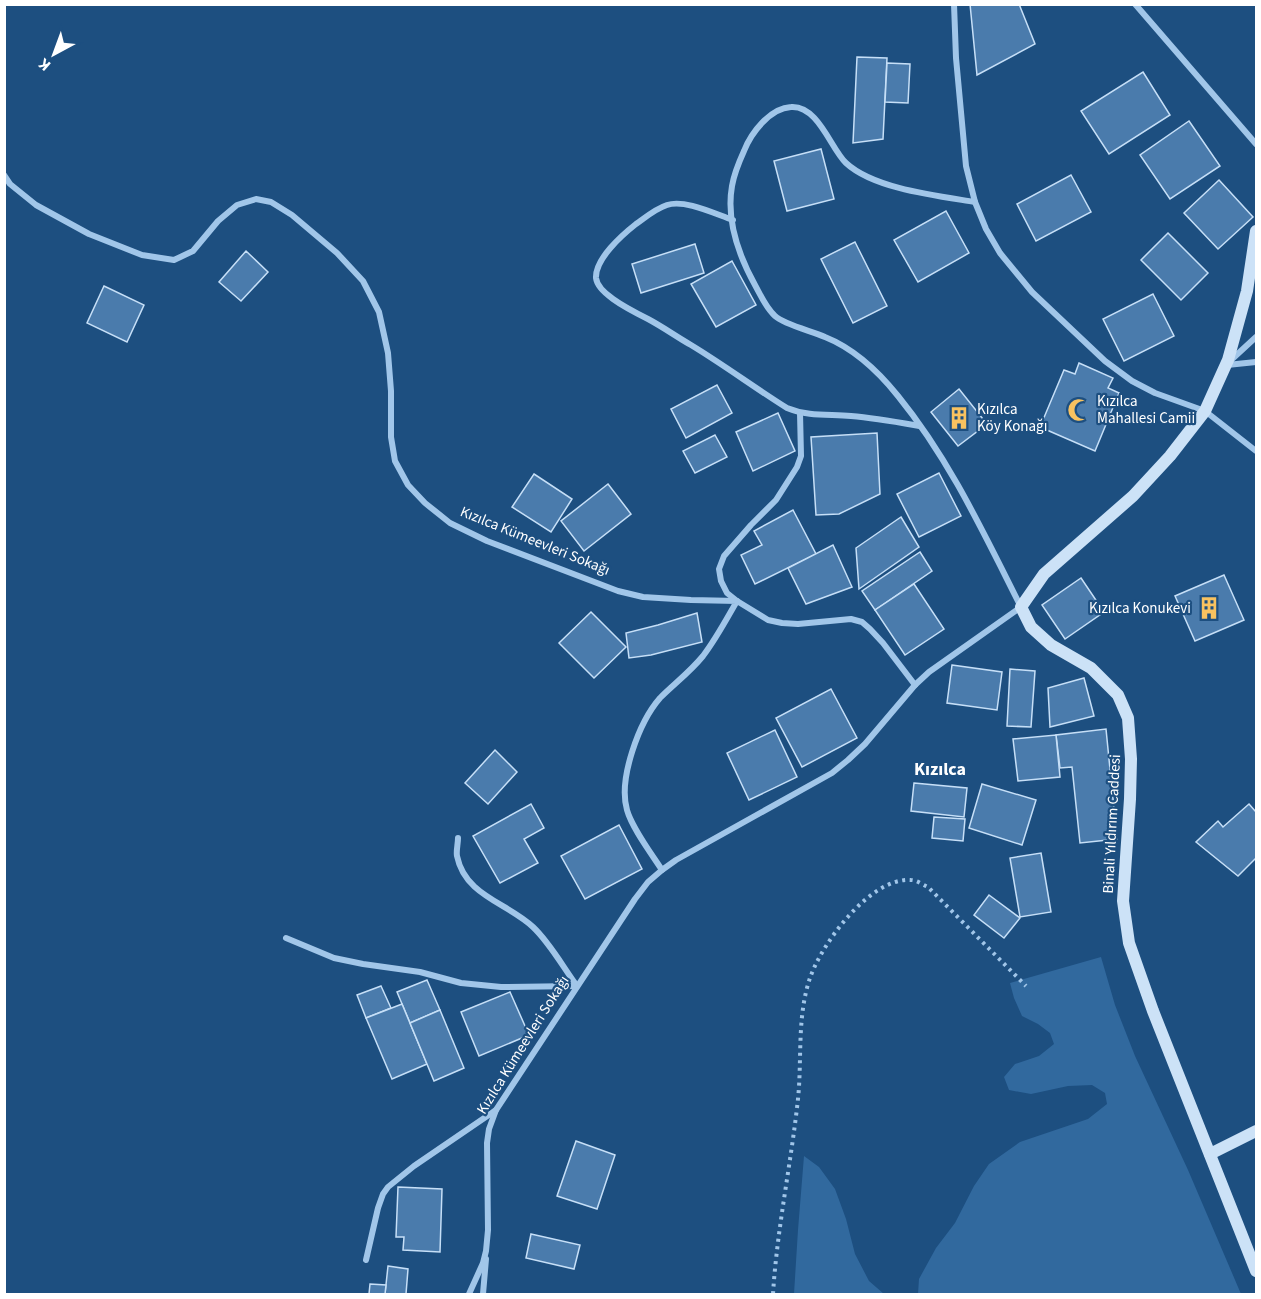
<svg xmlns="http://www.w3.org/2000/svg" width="1261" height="1299" font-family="'Source Sans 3',sans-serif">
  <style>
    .green { fill: #31699e }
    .building { fill: #4a7bac; stroke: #c6dff7; stroke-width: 1.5 }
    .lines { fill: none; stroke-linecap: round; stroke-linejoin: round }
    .path { stroke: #a1c6e9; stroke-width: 4; stroke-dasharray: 3 4.5; stroke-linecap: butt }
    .street { stroke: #a1c6e9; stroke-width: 6 }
    .secondary { stroke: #cce2f7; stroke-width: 12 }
    .labels { text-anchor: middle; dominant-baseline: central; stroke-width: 4.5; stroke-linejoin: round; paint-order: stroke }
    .poi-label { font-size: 15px; fill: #fff; stroke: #1d4f80; text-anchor: start }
    .street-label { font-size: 15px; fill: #fff; stroke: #1d4f80 }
    .quarter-label { font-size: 18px; font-weight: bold; fill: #fff; stroke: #1d4f80 }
  </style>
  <rect width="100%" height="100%" fill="#1d4f80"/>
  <g class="green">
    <polygon points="1101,957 1115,1005 1135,1056 1188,1170 1241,1294 918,1294 919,1279 936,1248 955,1223 974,1186 989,1164 1020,1142 1088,1119 1107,1104 1105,1093 1092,1085 1068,1086 1031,1094 1009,1090 1004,1077 1015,1064 1039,1056 1054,1044 1050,1033 1038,1024 1022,1016 1014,998 1010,983"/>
    <polygon points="804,1156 819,1167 835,1189 846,1219 855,1254 869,1281 884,1294 794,1294 798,1230"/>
  </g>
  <g class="building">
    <polygon points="970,4 1019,4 1035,44 977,75"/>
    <polygon points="857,57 887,58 883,139 853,143"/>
    <polygon points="887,63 910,64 908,103 885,102"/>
    <polygon points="1143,72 1170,115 1109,154 1081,111"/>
    <polygon points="1189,121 1220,166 1170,199 1140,155"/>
    <polygon points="821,149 834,199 787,211 774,161"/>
    <polygon points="1071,175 1091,212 1036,241 1017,204"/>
    <polygon points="1219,180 1253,217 1218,249 1184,213"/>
    <polygon points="946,211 969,253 918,282 894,240"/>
    <polygon points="1168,233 1208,273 1181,300 1141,260"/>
    <polygon points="855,242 887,306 853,323 821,259"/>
    <polygon points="695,244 704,273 641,293 632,264"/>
    <polygon points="246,251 268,272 241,301 219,282"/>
    <polygon points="732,261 756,305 716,327 691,284"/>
    <polygon points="104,286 144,305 127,342 87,323"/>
    <polygon points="1153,294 1174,336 1124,361 1103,319"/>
    <polygon points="1079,363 1113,378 1108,388 1119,393 1095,451 1040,427 1064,370 1075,374"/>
    <polygon points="717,385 732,413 686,438 671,409"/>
    <polygon points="959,389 987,424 958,446 931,412"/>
    <polygon points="778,413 795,451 753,471 736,432"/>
    <polygon points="877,433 880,494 839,514 816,515 811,437"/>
    <polygon points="715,435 727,457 695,473 683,451"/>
    <polygon points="939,473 961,516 919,537 897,494"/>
    <polygon points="534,474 572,499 551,532 512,507"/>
    <polygon points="608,484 631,514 584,551 561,521"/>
    <polygon points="793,510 816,554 755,584 741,555 762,545 754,531"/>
    <polygon points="901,517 919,547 859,589 856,548"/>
    <polygon points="833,545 852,587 806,604 788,568"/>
    <polygon points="920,552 932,571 875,610 862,591"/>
    <polygon points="1224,575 1244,620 1195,641 1175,596"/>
    <polygon points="1081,578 1104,612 1065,639 1042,605"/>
    <polygon points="914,584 944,629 905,655 875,610"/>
    <polygon points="591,612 626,647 594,678 559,643"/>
    <polygon points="697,613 702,642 651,655 629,658 626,633 658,625"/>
    <polygon points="952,665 1002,672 997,710 947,703"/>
    <polygon points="1010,669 1035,671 1031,727 1007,726"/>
    <polygon points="1084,678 1094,716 1050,727 1048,688"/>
    <polygon points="831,689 857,738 802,767 776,718"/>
    <polygon points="1106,729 1117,839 1080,843 1072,767 1060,768 1056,735"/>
    <polygon points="775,730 797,777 749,800 727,753"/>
    <polygon points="1056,735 1060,777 1018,781 1013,739"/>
    <polygon points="495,750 517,772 488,804 465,783"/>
    <polygon points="914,783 967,788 964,817 911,811"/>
    <polygon points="982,784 1036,800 1022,845 969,828"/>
    <polygon points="531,804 544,828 524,839 538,863 500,883 473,836"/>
    <polygon points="1249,804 1256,812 1256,858 1238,876 1196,842 1218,821 1223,827"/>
    <polygon points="934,817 965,819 963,841 932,838"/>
    <polygon points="619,825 642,869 585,899 561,856"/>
    <polygon points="1041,853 1051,912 1020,917 1010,858"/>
    <polygon points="989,895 1020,918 1004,938 974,915"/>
    <polygon points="427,980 440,1010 410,1023 397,992"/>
    <polygon points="381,986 391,1008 366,1018 357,995"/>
    <polygon points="510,992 529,1035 479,1056 461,1012"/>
    <polygon points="402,1004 427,1064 392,1079 366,1018"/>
    <polygon points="440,1010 464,1068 434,1081 410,1023"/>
    <polygon points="576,1141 615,1155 597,1209 557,1196"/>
    <polygon points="398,1187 442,1189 440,1252 403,1250 404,1237 396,1237"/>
    <polygon points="531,1234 580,1245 574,1269 526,1258"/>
    <polygon points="388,1266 408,1269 406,1294 385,1294"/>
    <polygon points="370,1284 386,1285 385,1294 369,1294"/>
  </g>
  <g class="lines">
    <path class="path" d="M773 1294C777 1229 791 1164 798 1099 802 1060 797 1019 809 981 820 945 870 877 911 880 917 880 923 885 928 887L1026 986"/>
    <g class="street">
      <polyline points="954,4 956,58 966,166 975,202 986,229 1000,253 1032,292 1105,361 1132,381 1155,393 1205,411 1256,451"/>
      <polyline points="1135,4 1256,144"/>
      <path d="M4 175 10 184 36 205 89 234 142 255 174 260 193 251 218 221 237 205 256 199 271 202 292 215 337 253 363 281 379 312 388 353 391 391V437L395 461 408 485 425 503 450 523 487 541 618 591 643 597 691 600 737 601C726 620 716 639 703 656 690 672 674 684 660 698 639 722 618 779 627 810 632 828 651 853 662 870"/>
      <path d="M733 220C715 214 685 199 667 205 655 209 646 217 636 224 622 235 595 259 596 278 597 287 606 294 613 299 624 307 636 313 648 319 663 327 677 337 691 345 724 365 755 388 787 408 809 417 829 414 851 416 875 418 897 422 920 426"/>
      <polyline points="1230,361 1256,337"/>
      <polyline points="1227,365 1256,362"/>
      <polyline points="800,413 801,456 797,467 776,500 751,525 724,556 719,569 721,581 727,593 737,601 768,620 782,623 798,624 851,619 862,622 870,629 883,643 915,685"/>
      <path d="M458 838C458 844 456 851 457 856 465 896 508 903 533 927 550 943 563 967 577 986"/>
      <polyline points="286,938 334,958 363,964 420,972 461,983 501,987 577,986"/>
      <polyline points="366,1260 378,1208 383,1194 388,1187 414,1166 496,1110"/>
      <path d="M469 1294 483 1263 486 1251 488 1230 487 1143 489 1129 496 1110 635 899 648 882 662 870 676 860 832 773 848 760 865 744 915 685 929 672 1021 607C984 534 950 460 898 396 878 371 855 349 825 337 812 331 785 325 775 316 766 308 761 296 755 285 739 256 726 220 732 186 734 174 739 162 744 151 751 133 770 108 791 107 818 105 831 149 846 163 874 189 938 196 975 202"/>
      <polyline points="483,1294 486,1259"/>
    </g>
    <g class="secondary">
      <polyline points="1256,231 1247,291 1228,360 1205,411 1170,456 1133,496 1044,574 1021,607 1031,627 1051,645 1091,668 1118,695 1128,718 1131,759 1130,799 1123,901 1129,943 1153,1011 1256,1271"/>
      <polyline points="1210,1154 1256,1131"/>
    </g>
  </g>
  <defs>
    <g id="mosque-bare" transform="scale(1.8)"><path d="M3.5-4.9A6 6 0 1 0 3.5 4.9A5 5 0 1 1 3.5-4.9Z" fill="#f8c260" stroke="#1d4f80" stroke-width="2.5" paint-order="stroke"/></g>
    <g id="building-bare" transform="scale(1.8)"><path d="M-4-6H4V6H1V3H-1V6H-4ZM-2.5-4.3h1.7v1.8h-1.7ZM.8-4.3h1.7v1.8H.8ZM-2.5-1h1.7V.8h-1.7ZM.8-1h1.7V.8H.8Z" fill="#f8c260" stroke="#1d4f80" stroke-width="2.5" paint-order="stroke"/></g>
  </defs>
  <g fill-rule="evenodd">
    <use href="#mosque-bare" x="1079" y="410"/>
    <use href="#building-bare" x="959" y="418"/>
    <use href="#building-bare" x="1209" y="608"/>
  </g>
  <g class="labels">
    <g class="poi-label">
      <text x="1097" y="401">Kızılca<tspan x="1097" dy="17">Mahallesi Camii</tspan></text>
      <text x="977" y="409">Kızılca<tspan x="977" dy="17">Köy Konağı</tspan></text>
      <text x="1191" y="608" text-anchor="end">Kızılca Konukevi</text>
    </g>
    <g class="street-label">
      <text transform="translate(535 541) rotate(22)">Kızılca Kümeevleri Sokağı</text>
      <text transform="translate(1112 824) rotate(-87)">Binali Yıldırım Caddesi</text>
      <text transform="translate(523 1045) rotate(-58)">Kızılca Kümeevleri Sokağı</text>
    </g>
    <g class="quarter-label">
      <text x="940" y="769">Kızılca</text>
    </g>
  </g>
  <rect width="1261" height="1299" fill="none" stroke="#ffffff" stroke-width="12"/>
  <g transform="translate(54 54) rotate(221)" stroke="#1d4f80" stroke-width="4.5" paint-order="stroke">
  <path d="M0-4.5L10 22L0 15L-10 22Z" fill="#ffffff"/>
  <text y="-9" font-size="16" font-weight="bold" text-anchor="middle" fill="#ffffff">K</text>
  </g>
</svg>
